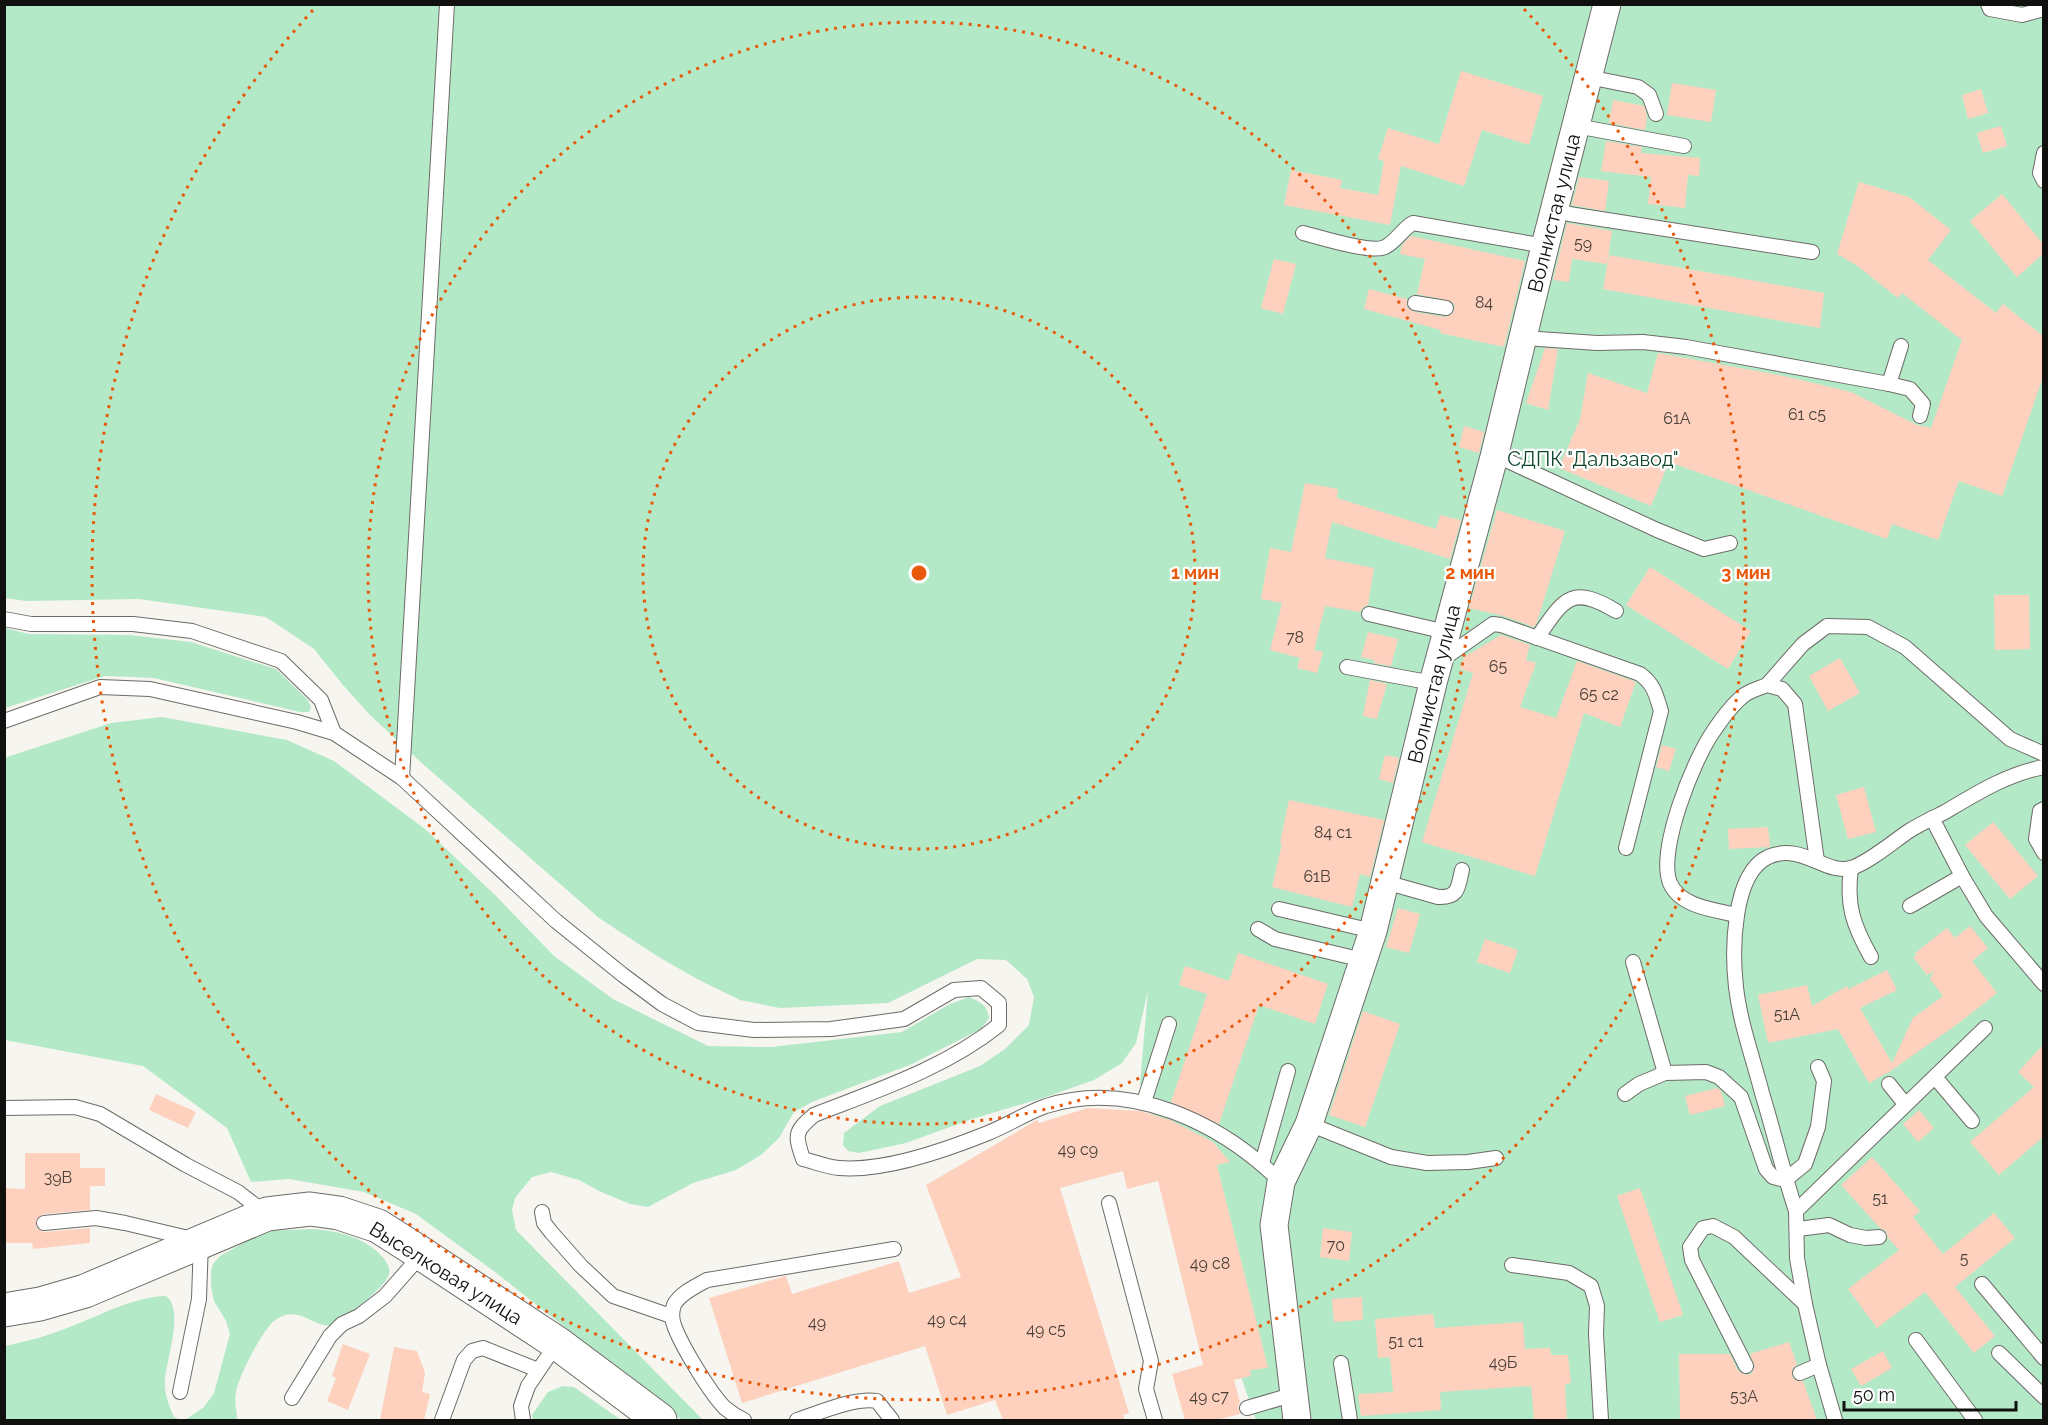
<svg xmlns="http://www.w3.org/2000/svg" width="2048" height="1425" font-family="Raleway,sans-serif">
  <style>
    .green { fill: #b4e9c7 }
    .building { fill: #fdd1bd }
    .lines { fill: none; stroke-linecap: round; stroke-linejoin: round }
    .service-casing { stroke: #6c6b67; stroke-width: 16 }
    .minor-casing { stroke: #6c6b67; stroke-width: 29 }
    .tertiary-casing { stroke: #6c6b67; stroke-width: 35 }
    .service { stroke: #fff; stroke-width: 14 }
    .minor { stroke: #fff; stroke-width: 27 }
    .tertiary { stroke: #fff; stroke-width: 33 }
    .ring { fill: none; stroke: #e8590c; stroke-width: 3; stroke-dasharray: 3 6 }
    .labels { text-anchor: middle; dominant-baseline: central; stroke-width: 4.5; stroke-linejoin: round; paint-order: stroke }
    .number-label { font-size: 16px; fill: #4b403a }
    .street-label { font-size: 20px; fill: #10100e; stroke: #fff }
    .park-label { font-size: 20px; fill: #0e462a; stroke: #fff }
    .centre { fill: #e8590c; stroke: #fff; stroke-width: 3 }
    .ring-label { font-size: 18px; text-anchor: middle; font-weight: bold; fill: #e8590c; stroke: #fff; stroke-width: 4.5; stroke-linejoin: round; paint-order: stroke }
  </style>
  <rect width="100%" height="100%" fill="#f6f5f0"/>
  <g class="green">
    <polygon points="5,5 2043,5 2043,1420 1256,1420 1140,1084 1148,991 1136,1043 1122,1063 1094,1080 1046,1097 969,1120 906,1143 859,1153 848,1151 843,1145 844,1133 880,1106 980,1066 1005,1049 1029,1025 1034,997 1027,979 1006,960 977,959 888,1003 780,1008 740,1000 699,980 657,956 599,918 424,765 370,715 343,685 314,649 266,617 139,599 26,601 5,598"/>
    <polygon points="5,628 29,634 129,635 191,642 276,669 308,700 311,707 309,712 300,712 154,678 105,676 5,708"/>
    <path d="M162 717 287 740 334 761 425 829 495 895 554 956 613 999 708 1046 772 1047 902 1032 948 1005 969 997C980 1002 988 1005 989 1018L981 1029 912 1064 812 1102 794 1112 779 1138 761 1155 736 1170 693 1183 648 1207 630 1204 601 1192 579 1180 551 1172 532 1177 515 1198 512 1210 516 1230 703 1420H682L495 1272 416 1214 364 1192 289 1179 251 1182 227 1128 143 1066 5 1040 4 758 111 723Z"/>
    <path d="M313 1229C333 1231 353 1234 370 1246 378 1252 392 1263 389 1275 386 1286 342 1322 330 1325 315 1329 298 1302 274 1321 262 1331 238 1377 236 1393 234 1401 237 1412 237 1420H185L204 1407 214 1393 230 1334 226 1321 214 1301 211 1286V1271L213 1264 220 1256 265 1231Z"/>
    <path d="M166 1296C185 1310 166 1359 165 1381 164 1393 169 1406 174 1417L182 1420H5V1346C29 1341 54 1334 77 1324 105 1313 135 1297 166 1296Z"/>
    <polygon points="563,1386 574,1387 621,1420 533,1420 532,1415 548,1392"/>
  </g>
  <g class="building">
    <polygon points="1461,71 1543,96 1529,145 1482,130 1464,186 1401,166 1390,225 1284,205 1291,170 1342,180 1340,188 1378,195 1384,161 1378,159 1388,128 1439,144"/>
    <polygon points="1672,83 1716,90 1711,122 1667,115"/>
    <polygon points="1981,89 1988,113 1968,119 1962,95"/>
    <polygon points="1613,100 1644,106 1647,117 1645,130 1609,123"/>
    <polygon points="2001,126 2007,146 1983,153 1977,133"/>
    <polygon points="1606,141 1642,147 1641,153 1700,158 1699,176 1688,175 1685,208 1648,204 1651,177 1601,171"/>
    <polygon points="1579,177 1609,181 1605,211 1572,205"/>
    <polygon points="1859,182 1909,197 1951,230 1928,260 1996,313 2003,304 2043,336 2043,377 2002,496 1959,481 1938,540 1892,524 1887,539 1669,462 1651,506 1559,468 1580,419 1588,373 1647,393 1658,353 1784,376 1851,392 1917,425 1931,428 1962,340 1902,293 1898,298 1856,265 1837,254"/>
    <polygon points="2002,194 2043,244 2043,254 2017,277 1970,221"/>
    <polygon points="1567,223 1612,231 1607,264 1572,259 1569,282 1553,280"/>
    <polygon points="1411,236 1525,261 1504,347 1440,333 1441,330 1364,309 1369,289 1407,299 1407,307 1414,312 1445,317 1453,313 1455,305 1451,301 1417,294 1425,259 1400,254 1402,245"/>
    <polygon points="1609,255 1824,293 1820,328 1603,289"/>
    <polygon points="1274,259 1296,264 1283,314 1261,308"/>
    <polygon points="1545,348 1558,349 1548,410 1526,403"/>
    <polygon points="1464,426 1484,432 1479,453 1459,447"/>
    <polygon points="1305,483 1338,489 1337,498 1436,529 1440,515 1461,520 1450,559 1332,522 1325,558 1374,568 1368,605 1363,607 1360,612 1325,606 1314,650 1323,652 1317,673 1297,668 1300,658 1270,650 1282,603 1261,599 1270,548 1291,552"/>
    <polygon points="1497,510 1565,531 1537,622 1534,627 1504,616 1469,608"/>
    <polygon points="1650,567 1751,631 1728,669 1626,605"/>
    <polygon points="1994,595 2029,595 2030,649 1995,650"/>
    <polygon points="1368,632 1398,639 1391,666 1374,663 1374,660 1361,657"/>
    <polygon points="1501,635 1530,645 1526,660 1536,663 1520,707 1556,718 1577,661 1636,682 1620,727 1584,713 1535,876 1422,842 1473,673 1460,669 1464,657"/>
    <polygon points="1840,658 1860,693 1828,711 1809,676"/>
    <polygon points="1370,680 1387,684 1377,719 1363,716"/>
    <polygon points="1662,745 1676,749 1669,771 1656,767"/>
    <polygon points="1385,755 1399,758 1393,783 1379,779"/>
    <polygon points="1864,787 1876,832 1848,839 1836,795"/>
    <polygon points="1289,800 1384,820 1370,877 1360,874 1352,907 1272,887 1282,844 1280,843"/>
    <polygon points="1993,822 2038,876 2010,899 1965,845"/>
    <polygon points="1768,827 1770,847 1729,849 1728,829"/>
    <polygon points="1398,908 1420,914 1409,953 1386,947"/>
    <polygon points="1970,926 1988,948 1972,961 1997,993 1959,1023 1889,1072 1869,1083 1838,1029 1768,1043 1758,995 1807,985 1812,1006 1847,986 1849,989 1887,970 1897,990 1860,1008 1892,1063 1913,1018 1943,996 1930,979 1934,971 1927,975 1913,957 1917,955 1915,953 1947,928 1955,938"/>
    <polygon points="1485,939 1518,950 1510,973 1477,962"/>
    <polygon points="1238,953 1328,984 1315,1024 1259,1005 1219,1124 1171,1102 1207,994 1179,985 1185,966 1229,981"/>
    <polygon points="1363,1011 1400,1024 1365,1127 1329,1115"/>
    <polygon points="2043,1045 2043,1137 1999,1175 1970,1142 2034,1087 2018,1072"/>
    <polygon points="1717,1088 1721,1091 1725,1106 1690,1115 1685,1096"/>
    <polygon points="156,1094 196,1112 188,1128 149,1110"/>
    <polygon points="1088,1108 1140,1111 1170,1120 1213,1142 1230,1162 1217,1165 1268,1368 1250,1370 1251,1376 1234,1380 1240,1402 1238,1406 1240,1414 1216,1420 1185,1420 1172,1374 1203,1365 1158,1181 1127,1189 1123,1171 1060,1188 1129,1413 1123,1415 1125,1420 1003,1420 995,1400 947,1415 925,1346 742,1403 709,1298 786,1276 792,1294 899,1261 909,1293 961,1277 926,1185 1037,1120 1039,1123"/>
    <polygon points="1919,1110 1934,1128 1918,1142 1903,1124"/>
    <polygon points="25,1153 80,1153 80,1168 105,1168 105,1186 90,1186 90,1210 43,1214 36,1220 36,1228 44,1232 90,1228 90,1243 33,1249 32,1243 4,1243 4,1188 25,1189"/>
    <polygon points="1872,1157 1920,1211 1913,1217 1943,1254 1994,1213 2015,1238 1955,1287 1995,1336 1974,1353 1925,1292 1877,1328 1848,1289 1899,1250 1888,1238 1886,1231 1880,1228 1841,1185"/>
    <polygon points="1640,1188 1683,1315 1660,1322 1617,1196"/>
    <polygon points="1323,1228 1352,1232 1349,1261 1320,1257"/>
    <polygon points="1362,1297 1363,1320 1334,1322 1332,1299"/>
    <polygon points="1433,1314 1435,1328 1523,1322 1525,1349 1550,1348 1551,1355 1568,1355 1571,1383 1565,1384 1567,1420 1534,1420 1531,1386 1440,1392 1441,1410 1361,1416 1358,1394 1393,1392 1390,1357 1378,1358 1375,1319"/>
    <polygon points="1789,1342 1797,1364 1793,1368 1792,1376 1795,1380 1803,1381 1817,1420 1680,1420 1679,1354 1730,1354 1738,1371 1746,1375 1751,1374 1755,1367 1750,1354"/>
    <polygon points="343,1344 370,1354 348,1410 327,1401 336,1378 332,1376"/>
    <polygon points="394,1347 417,1351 425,1373 422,1392 430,1394 424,1420 380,1420"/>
    <polygon points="1883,1351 1892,1368 1861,1386 1851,1369"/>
  </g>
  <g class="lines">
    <g class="service-casing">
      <g id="service">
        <polyline points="1988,4 1990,9 2022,15 2044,9"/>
        <polyline points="1588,77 1638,87 1649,95 1656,114"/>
        <polyline points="1576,126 1684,146"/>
        <polyline points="2044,153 2040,173 2044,181"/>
        <polyline points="1555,209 1569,214 1812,252"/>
        <path d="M1303 233C1319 237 1372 254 1385 247 1396 242 1402 229 1413 223L1545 246"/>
        <polyline points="1415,303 1446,308"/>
        <polyline points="1523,338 1597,343 1643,342 1686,347 1889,384 1901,346"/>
        <polyline points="1889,384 1910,389 1923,404 1920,416"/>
        <polyline points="1494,457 1508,461 1657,530 1704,549 1730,543"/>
        <polyline points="1369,614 1446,632"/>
        <polyline points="4,619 31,624 133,624 192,631 281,661 321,700 334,733"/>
        <path d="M1537 638C1564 599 1571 584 1616 611"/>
        <path d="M1443 659 1493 624 1501 625 1640 674C1654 684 1656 695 1661 711L1626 848"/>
        <polyline points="1347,667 1433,683"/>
        <polyline points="1767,685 1803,644 1827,626 1868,627 1905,647 2010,739 2044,754"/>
        <path d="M4 721 100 687 150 689 297 722 334 733 402 778 556 921 623 975 662 1004 698 1023 754 1030 831 1029 904 1019 954 990 981 988 999 1003V1025C945 1068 878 1090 814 1115 794 1132 795 1135 803 1159 815 1162 827 1167 839 1168 885 1172 946 1150 988 1133 1008 1125 1026 1113 1046 1106 1131 1079 1221 1123 1281 1182"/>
        <polyline points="402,778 447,4"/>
        <polyline points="2044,809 2040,811 2036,839 2044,853"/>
        <polyline points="1932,818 1962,876 1986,916 2044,984"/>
        <path d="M1851 868C1846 905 1853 925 1871 957"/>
        <path d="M1385 882 1438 897C1459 898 1458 887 1462 870"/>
        <polyline points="1910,906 1962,876"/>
        <polyline points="1279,909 1373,931"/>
        <path d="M1737 915C1715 910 1680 907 1670 883 1657 850 1694 759 1713 732 1721 720 1732 705 1743 696 1749 691 1760 688 1767 685L1782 689 1795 704 1817 861"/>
        <polyline points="1258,929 1275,939 1363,960"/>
        <polyline points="1633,962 1665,1073"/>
        <polyline points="1935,1077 1972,1121"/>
        <polyline points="1889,1084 1905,1104"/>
        <polyline points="1625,1094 1639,1084 1665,1073 1706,1072 1719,1077 1741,1097 1766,1169 1773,1177 1785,1180 1805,1164 1818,1127 1824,1081 1818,1067"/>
        <polyline points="1144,1102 1169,1024"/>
        <polyline points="4,1108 75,1107 100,1114 186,1165 238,1192 265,1213"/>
        <polyline points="1309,1124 1391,1157 1427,1163 1468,1162 1496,1158"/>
        <polyline points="1262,1163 1288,1071"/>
        <polyline points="1109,1203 1151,1361 1146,1389 1155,1420"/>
        <path d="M1796 1211C1783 1172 1774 1132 1762 1093 1753 1058 1740 1023 1736 987 1732 952 1732 874 1768 857 1802 842 1825 875 1851 868 1868 863 1894 841 1909 831 1920 824 1933 818 1945 812 1977 793 2007 774 2044 767"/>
        <polyline points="542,1212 544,1223 551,1232 581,1266 613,1296 671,1316"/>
        <polyline points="44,1223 96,1218 125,1223 201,1241 199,1299 180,1392"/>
        <polyline points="1798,1229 1829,1225 1850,1235 1866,1238 1879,1237"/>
        <polyline points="1512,1265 1569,1273 1591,1286 1597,1306 1596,1334 1601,1420"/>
        <polyline points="1982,1284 2044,1358"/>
        <polyline points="1916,1340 1975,1420"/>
        <polyline points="1999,1353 2044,1397"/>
        <polyline points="1341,1363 1350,1420"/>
        <polyline points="1746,1366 1692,1260 1690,1247 1703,1228 1713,1226 1734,1237 1805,1304"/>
        <polyline points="1800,1373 1819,1365"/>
        <polyline points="292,1398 330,1336 342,1324 359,1316 385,1296 422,1254"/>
        <polyline points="1247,1408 1295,1394"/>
        <polyline points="442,1420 464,1360 472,1351 483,1348 538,1370"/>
        <polyline points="523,1420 521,1406 528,1386 557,1343"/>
        <path d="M744 1420C737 1417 731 1413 725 1408 710 1393 683 1348 675 1328 672 1321 671 1313 674 1305 679 1294 696 1286 707 1280L894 1249"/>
        <path d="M797 1420C819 1413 855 1397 877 1401L892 1420"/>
        <polyline points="1835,1420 1819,1365 1805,1304 1797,1258 1796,1211 1985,1028"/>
      </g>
    </g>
    <g class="minor-casing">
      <polyline id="minor" points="1297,1420 1274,1225 1281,1182 1309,1124 1373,931 1433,683 1494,457 1545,246 1607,4"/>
    </g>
    <g class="tertiary-casing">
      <polyline id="tertiary" points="4,1310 40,1304 85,1291 267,1214 310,1209 339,1213 378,1226 422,1254 557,1343 660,1420"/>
    </g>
    <use href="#service" class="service"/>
    <use href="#minor" class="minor"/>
    <use href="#tertiary" class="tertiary"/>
  </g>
  <g class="ring">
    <circle cx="919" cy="573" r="276"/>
    <circle cx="919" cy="573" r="551"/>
    <path d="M1524 9A827 827 0 1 1 314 9"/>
  </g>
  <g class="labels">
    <g class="number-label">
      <text x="1583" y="243">59</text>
      <text x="1484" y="302">84</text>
      <text x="1807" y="414">61 с5</text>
      <text x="1677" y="418">61А</text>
      <text x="1295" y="637">78</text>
      <text x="1498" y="666">65</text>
      <text x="1599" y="694">65 с2</text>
      <text x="1333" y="832">84 с1</text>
      <text x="1317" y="876">61В</text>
      <text x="1787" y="1014">51А</text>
      <text x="1078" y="1149">49 с9</text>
      <text x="58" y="1177">39В</text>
      <text x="1880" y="1198">51</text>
      <text x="1336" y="1245">70</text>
      <text x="1964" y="1258">5</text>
      <text x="1210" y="1263">49 с8</text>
      <text x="947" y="1319">49 с4</text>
      <text x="817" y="1322">49</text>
      <text x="1046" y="1329">49 с5</text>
      <text x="1406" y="1341">51 с1</text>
      <text x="1503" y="1362">49Б</text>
      <text x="1209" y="1396">49 с7</text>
      <text x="1744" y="1396">53А</text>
    </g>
    <g class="street-label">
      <text transform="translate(1554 213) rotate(-76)">Волнистая улица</text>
      <text transform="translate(1434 684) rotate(-76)">Волнистая улица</text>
      <text transform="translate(446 1273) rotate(32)">Выселковая улица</text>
    </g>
    <g class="park-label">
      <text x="1593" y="459">СДПК "Дальзавод"</text>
    </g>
  </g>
  <circle cx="919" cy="573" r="9" class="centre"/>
  <g class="ring-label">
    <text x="1195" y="579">1 мин</text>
    <text x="1470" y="579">2 мин</text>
    <text x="1746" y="579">3 мин</text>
  </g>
  <rect width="2048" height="1425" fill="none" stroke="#10100e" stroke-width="12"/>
  <path d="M1844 1401v9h172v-9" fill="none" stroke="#10100e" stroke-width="3"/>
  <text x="1853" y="1401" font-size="18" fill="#10100e" stroke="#ffffff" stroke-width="4.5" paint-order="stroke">50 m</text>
</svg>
